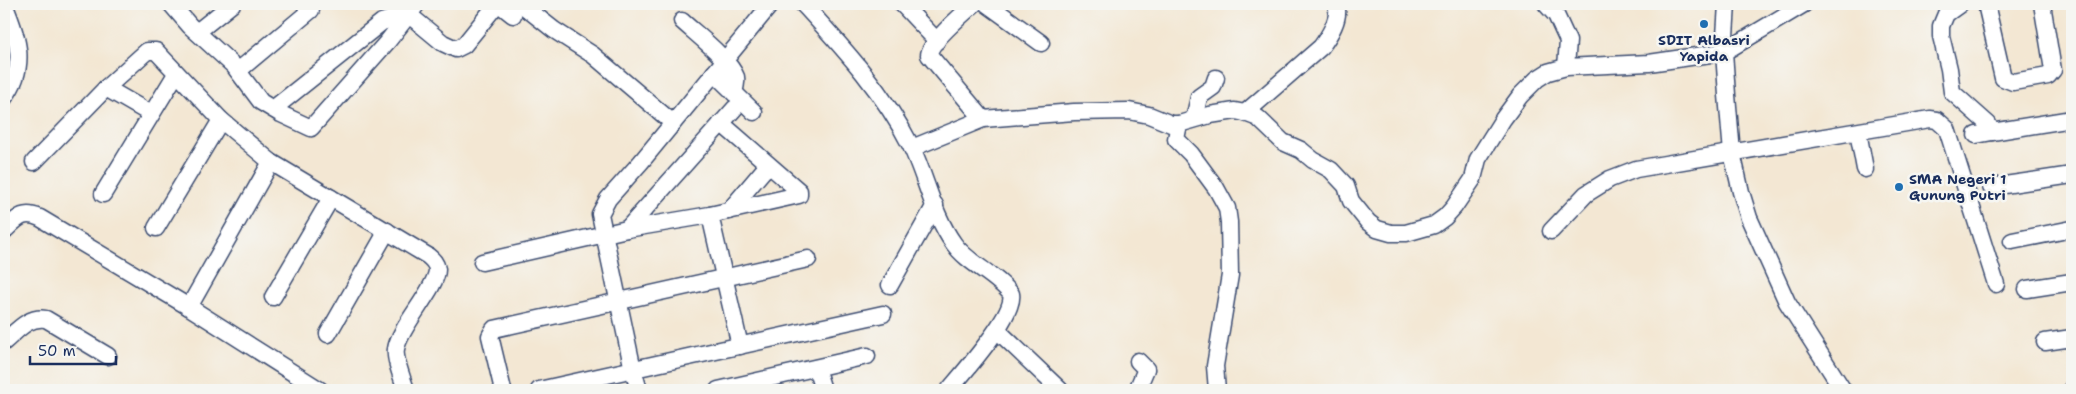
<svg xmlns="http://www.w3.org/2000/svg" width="2076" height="394" font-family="'Shantell Sans',sans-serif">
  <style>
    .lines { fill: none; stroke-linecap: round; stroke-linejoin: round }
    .minor-casing { stroke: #3b4b70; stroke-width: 19 }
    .minor { stroke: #fff; stroke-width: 16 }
    .poi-dot { fill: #1f6fb2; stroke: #f6f6f2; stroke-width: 2 }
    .labels { text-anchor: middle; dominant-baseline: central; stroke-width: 5; stroke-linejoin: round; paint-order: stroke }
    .poi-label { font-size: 14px; font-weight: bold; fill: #1b2f5e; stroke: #f6f6f2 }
  </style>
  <rect width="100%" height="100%" fill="#f6f6f2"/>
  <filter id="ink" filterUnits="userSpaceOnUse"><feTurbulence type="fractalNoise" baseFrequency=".02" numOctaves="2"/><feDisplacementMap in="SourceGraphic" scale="10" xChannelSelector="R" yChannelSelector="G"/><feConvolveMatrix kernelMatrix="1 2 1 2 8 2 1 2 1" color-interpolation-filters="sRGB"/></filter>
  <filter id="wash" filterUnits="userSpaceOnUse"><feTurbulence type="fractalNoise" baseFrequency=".0096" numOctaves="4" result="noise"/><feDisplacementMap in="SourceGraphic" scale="20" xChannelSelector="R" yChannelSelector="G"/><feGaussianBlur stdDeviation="1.12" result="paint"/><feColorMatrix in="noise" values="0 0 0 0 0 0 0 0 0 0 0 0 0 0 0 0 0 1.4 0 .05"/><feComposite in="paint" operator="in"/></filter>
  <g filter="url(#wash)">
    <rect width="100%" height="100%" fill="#f3e7d3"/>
  </g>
  <g filter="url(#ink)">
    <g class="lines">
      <g class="minor-casing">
        <g id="minor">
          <path d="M4 4C18 37 28 67 4 98"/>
          <polyline points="171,4 190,26 234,66 261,102 281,114 311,128 388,41 417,4"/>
          <polyline points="499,4 513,15"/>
          <polyline points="521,4 554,30 593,55 673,123"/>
          <path d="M803 4C844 49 883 91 911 146 926 177 933 215 954 244 968 264 996 274 1011 294 1016 314 963 373 949 390"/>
          <polyline points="902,4 937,41"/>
          <path d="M974 4C964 13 929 43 929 55L983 119"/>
          <polyline points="987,4 1041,43"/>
          <polyline points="1546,4 1556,15 1568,41 1566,67"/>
          <polyline points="1727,4 1724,52 1727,95 1732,153 1741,192 1749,218 1787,302 1843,390"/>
          <polyline points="1960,4 1946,14 1941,26 1941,36 1949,69 1952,92 1988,124 1992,132 2072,119"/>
          <polyline points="1986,4 2003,78 2013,82 2048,76 2053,70 2042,4"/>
          <path d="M682 21C696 34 730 60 736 77 737 82 735 88 734 93"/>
          <polyline points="197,32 232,4"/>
          <polyline points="238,71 311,10 305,4"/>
          <polyline points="714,73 754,112"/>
          <polyline points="106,88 151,114"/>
          <polyline points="273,109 382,22 408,14 443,43 456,49 464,45 497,4"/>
          <path d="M1245 113 1321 47C1329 36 1341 18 1336 4"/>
          <polyline points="1194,119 1199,97 1213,87 1216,78"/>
          <polyline points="1179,124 1176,139 1191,154 1216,188 1227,208 1229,222 1230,275 1215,366 1217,390"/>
          <polyline points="1858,132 1865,169"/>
          <polyline points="1976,135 1992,132"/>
          <polyline points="912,148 983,119 1074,112 1129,111 1149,115 1171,124 1179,124 1210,115 1235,111 1245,113 1258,118 1283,142 1301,150 1313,160 1331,170 1346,186 1351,201 1368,222 1377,229 1391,233 1406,233 1434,225 1445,217 1454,207 1473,179 1478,159 1503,119 1520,96 1537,79 1548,72 1566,67 1649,63 1724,52 1804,4"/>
          <path d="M34 162 106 88 147 51H156L221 120 271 162 428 256C433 260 436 263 437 269 438 287 399 327 396 349 394 358 403 380 406 390"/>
          <polyline points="1991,187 2072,175"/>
          <polyline points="103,194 176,74"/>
          <polyline points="729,211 768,165"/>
          <polyline points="710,215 740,346"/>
          <polyline points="156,228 221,120"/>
          <polyline points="627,229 735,108"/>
          <path d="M4 231C17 219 22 210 40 218L189 307 320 390"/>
          <polyline points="1551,231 1586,194 1610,179 1636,169 1930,119 1937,120 1947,129 1996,284"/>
          <polyline points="2012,241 2072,229"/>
          <polyline points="482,262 627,229 710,215 799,195 799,191 721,123"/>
          <polyline points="890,285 935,205"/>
          <polyline points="2027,289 2072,282"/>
          <polyline points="273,297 331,198"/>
          <polyline points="189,307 271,162"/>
          <polyline points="997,330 1060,390"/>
          <polyline points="328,334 387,231"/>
          <path d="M4 342C17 331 28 316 46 319L108 356"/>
          <polyline points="2045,342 2072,338"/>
          <polyline points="816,368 823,390"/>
          <polyline points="503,390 490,336 494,329 808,259"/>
          <polyline points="539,390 883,314"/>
          <polyline points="639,390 633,370 600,214 608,199 641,162 771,4"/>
          <polyline points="718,390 867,356"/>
          <polyline points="1137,390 1146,369 1138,361"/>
          <polyline points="2072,390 2072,389"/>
        </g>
      </g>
      <use href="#minor" class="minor"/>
    </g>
  </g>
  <g class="poi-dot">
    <circle cx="1704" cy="24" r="5"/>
    <circle cx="1899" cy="187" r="5"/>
  </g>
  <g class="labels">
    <g class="poi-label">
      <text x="1704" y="40">SDIT Albasri<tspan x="1704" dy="16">Yapida</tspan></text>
      <text x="1909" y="179" text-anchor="start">SMA Negeri 1<tspan x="1909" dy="16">Gunung Putri</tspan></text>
    </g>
  </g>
  <rect width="2076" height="394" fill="none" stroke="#f6f6f2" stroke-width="20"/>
  <path d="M30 356v8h86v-8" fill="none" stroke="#1b2f5e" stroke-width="2.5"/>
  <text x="38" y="356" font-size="15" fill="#1b2f5e" stroke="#f6f6f2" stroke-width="4" paint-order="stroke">50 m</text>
</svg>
